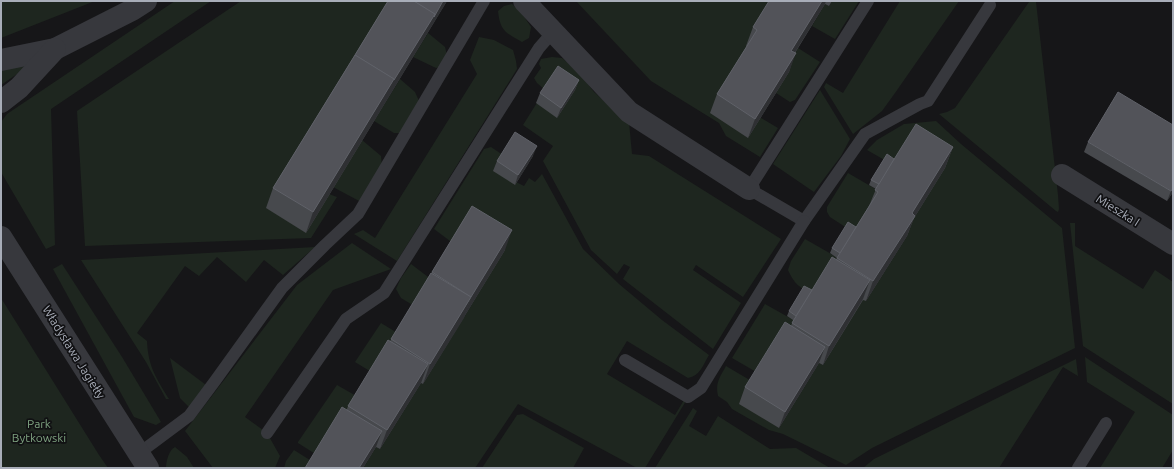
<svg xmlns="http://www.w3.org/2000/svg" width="1174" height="469" font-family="Ubuntu,sans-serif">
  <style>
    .green { fill: #1e261f }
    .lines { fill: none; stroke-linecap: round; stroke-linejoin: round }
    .service { stroke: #37383d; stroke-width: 12 }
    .minor { stroke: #37383d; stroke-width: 22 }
    .wall { fill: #47494d }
    .shaded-wall { fill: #2f3033 }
    .building { fill: #525359; stroke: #5f6168 }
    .labels { text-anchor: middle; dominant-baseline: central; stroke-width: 3.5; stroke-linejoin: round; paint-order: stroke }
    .street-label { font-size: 12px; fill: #a8adb8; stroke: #111113 }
    .park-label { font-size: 12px; fill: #7fa381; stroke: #111113 }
  </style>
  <rect width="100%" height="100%" fill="#161618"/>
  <g class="green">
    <polygon points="1,1 95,1 1,38"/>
    <polygon points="175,1 211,1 51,109 55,245 46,249 1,172 1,122 7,114"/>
    <polygon points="241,1 393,1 305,232 329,194 337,197 311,238 85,246 77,111"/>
    <polygon points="576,1 774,1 750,49 761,118 778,128 760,157 726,136 719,123 651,81"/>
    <polygon points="832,1 859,1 835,39 812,26 825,4 829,6"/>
    <polygon points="900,1 959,1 895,93 882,111 853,134 824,87 826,83 843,93"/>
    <polygon points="1028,1 1036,1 1036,2 1058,195 1059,209 1058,212 1056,211 939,114 947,112 955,108 1029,2"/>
    <path d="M512 4 521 12 531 27 529 38 522 42C506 33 500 31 498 11L504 6Z"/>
    <polygon points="428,33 445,47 447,55 443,66 436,68 413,57"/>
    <polygon points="479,37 494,40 513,50 516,61 517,69 397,261 354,234 363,230 375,238 477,74 470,60"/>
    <polygon points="798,48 820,62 795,100 790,102 776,93 784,70"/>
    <polygon points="552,57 562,58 576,69 594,92 629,122 632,154 649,156 781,239 743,297 696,265 693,270 741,303 713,349 623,279 630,267 624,264 617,274 591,250 543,161 553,146 523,125 545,90 537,83 534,78 541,68 539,64 541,59"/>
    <polygon points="36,61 1,85 1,69"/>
    <polygon points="400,79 415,92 419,101 402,133 394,133 374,121"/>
    <polygon points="820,90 850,139 841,156 814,192 773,164"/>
    <path d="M936 121 961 144 1062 228 1075 348 872 448 846 465 783 434 769 430 732 409 727 402 718 396C715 383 720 377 726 366L753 382 779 428 819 363 823 365 863 299 866 301 907 236 895 166 867 150 877 140 904 124Z"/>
    <polygon points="362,140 381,156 382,167 361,202 333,187"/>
    <path d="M491 147 503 155 514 185 516 182 524 186 529 178 535 182 542 174 583 249 619 284 662 320 709 355C703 365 700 376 688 378L627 341 607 374 675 415 684 400 686 401 645 468H637L518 404 475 468H363L376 447 380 449 421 383 423 384 504 251 454 244 434 229 484 149Z"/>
    <polygon points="848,173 879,191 856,234 830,217 827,212 827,207"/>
    <polygon points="1070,223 1075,223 1075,246 1143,289 1155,270 1173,282 1173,404 1083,346"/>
    <path d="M805 239 840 259 814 295C799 287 795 285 788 270L791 261Z"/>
    <polygon points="352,243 391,269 333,290 245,417 267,433 280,456 275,468 213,468 185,431 297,285"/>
    <path d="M315 247 283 275 264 260 246 282 217 257 199 276 185 266 137 333 147 341C148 366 156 378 169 399H166L146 362 81 260Z"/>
    <polygon points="62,264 122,357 161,422 156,425 134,417 53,269"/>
    <polygon points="411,264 432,280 416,307 401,298 396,289 401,278"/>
    <polygon points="1,298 99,455 108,468 1,468"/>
    <polygon points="765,304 797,322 758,373 732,358"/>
    <polygon points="381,323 399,334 373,373 355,362"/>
    <polygon points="1085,357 1173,415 1173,450 1162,468 1100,468 1135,412 1087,382"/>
    <polygon points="170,358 206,385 190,408 180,398"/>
    <polygon points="1076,359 1078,376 1063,367 999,468 863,468 874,459"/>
    <polygon points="337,385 358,397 317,455 298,443 298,442"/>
    <polygon points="693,408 697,411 689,426 706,436 718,416 770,449 796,448 830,468 655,468"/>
    <polygon points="523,414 584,448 573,468 482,468 517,415"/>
    <path d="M175 447 187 457 194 468H166C166 461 169 450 175 447Z"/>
    <polygon points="294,450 313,462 309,468 284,468 286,461"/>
  </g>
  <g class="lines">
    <g class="service">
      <polyline points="868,1 749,189 804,221 865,134 920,104 928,101 990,5"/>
      <polyline points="625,360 688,397 701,388 804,221"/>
      <polyline points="267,433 346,319 384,293 539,48 553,32"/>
      <polyline points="138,454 189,416 215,381 282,288 325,245 358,214 484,1"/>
      <polyline points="1078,468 1106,423"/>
    </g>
    <g class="minor">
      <polyline points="524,1 629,112 749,189"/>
      <polyline points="1,60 55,49 132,10 146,1"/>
      <polyline points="1,102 19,88 55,49"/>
      <polyline points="1062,175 1173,244"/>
      <polyline points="1,237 148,468"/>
    </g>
  </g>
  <g class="wall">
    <polygon points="388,1 447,1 306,233 266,208 273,188"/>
    <polygon points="769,1 832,1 829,6 825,4 795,53 789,72 748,138 710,113 717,94 747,46 746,46 753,27"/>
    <polygon points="579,80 575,90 557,118 536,103 540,93"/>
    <polygon points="1088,142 1173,192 1167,201 1084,152"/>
    <polygon points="953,147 945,168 914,218 907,236 866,301 863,300 823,365 819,363 779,428 739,404 745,387 791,326 793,320 787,316 789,311 812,290 836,259 837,258 830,253 832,248 856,227 869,206 876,189 869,185 871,180 894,159"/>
    <polygon points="533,156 515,185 493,171 497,161"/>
    <polygon points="472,206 505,250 423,384 421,383 380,449 376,447 363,468 305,468 347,409 348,406 390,341"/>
  </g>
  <g class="shaded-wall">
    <polygon points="443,1 447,1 306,233 313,212 394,79"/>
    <polygon points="822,1 826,1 825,4 784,70 791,51"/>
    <polygon points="796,53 789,72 748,138 755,119"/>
    <polygon points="579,80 575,90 557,118 561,108"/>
    <polygon points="537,146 533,156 515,185 518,175"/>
    <polygon points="953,147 945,168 914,218 907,236 866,301 873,281 912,213"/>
    <polygon points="1173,188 1173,192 1167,201 1171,191"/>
    <polygon points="512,230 505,250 464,317 471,297"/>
    <polygon points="870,280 863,299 823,365 829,346"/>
    <polygon points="471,297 464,318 423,384 430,364"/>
    <polygon points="825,347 819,363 779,428 785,412"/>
    <polygon points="428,364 421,383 380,449 387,430"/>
    <polygon points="382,431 376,447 363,468 359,468"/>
  </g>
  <g class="building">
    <polygon points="388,1 414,1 435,14 394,80 394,79 355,55"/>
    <polygon points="414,1 443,1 434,17 435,14"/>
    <polygon points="769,1 822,1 791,51 796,53 755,119 717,94 757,30 753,27"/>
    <polygon points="355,55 394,79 313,212 273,188"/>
    <polygon points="558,66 579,80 561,108 540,93"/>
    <polygon points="1118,92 1173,125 1173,188 1171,191 1088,142"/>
    <polygon points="916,124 953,147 912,213 915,216 873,281 837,258 878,192 875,190"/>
    <polygon points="515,132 537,146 518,175 497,161"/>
    <polygon points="887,154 894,159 879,184 871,180"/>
    <polygon points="472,206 512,230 471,297 432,272"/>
    <polygon points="848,222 856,227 840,253 832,248"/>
    <polygon points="832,257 870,280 829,346 792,323"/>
    <polygon points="431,273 471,297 430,364 391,339"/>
    <polygon points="804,286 812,290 796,316 789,311"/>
    <polygon points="785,322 825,347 785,412 745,387"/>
    <polygon points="388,340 428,364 387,430 348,406"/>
    <polygon points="342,407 382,431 359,468 305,468"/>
  </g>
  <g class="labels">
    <g class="street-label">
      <text transform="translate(1118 210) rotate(32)">Mieszka I</text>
      <text transform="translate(74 352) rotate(58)">Władysława Jagiełły</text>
    </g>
    <g class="park-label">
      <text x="39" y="423">Park<tspan x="39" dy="14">Bytkowski</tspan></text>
    </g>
  </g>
  <rect width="1174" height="469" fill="none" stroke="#a8adb8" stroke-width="4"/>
</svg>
